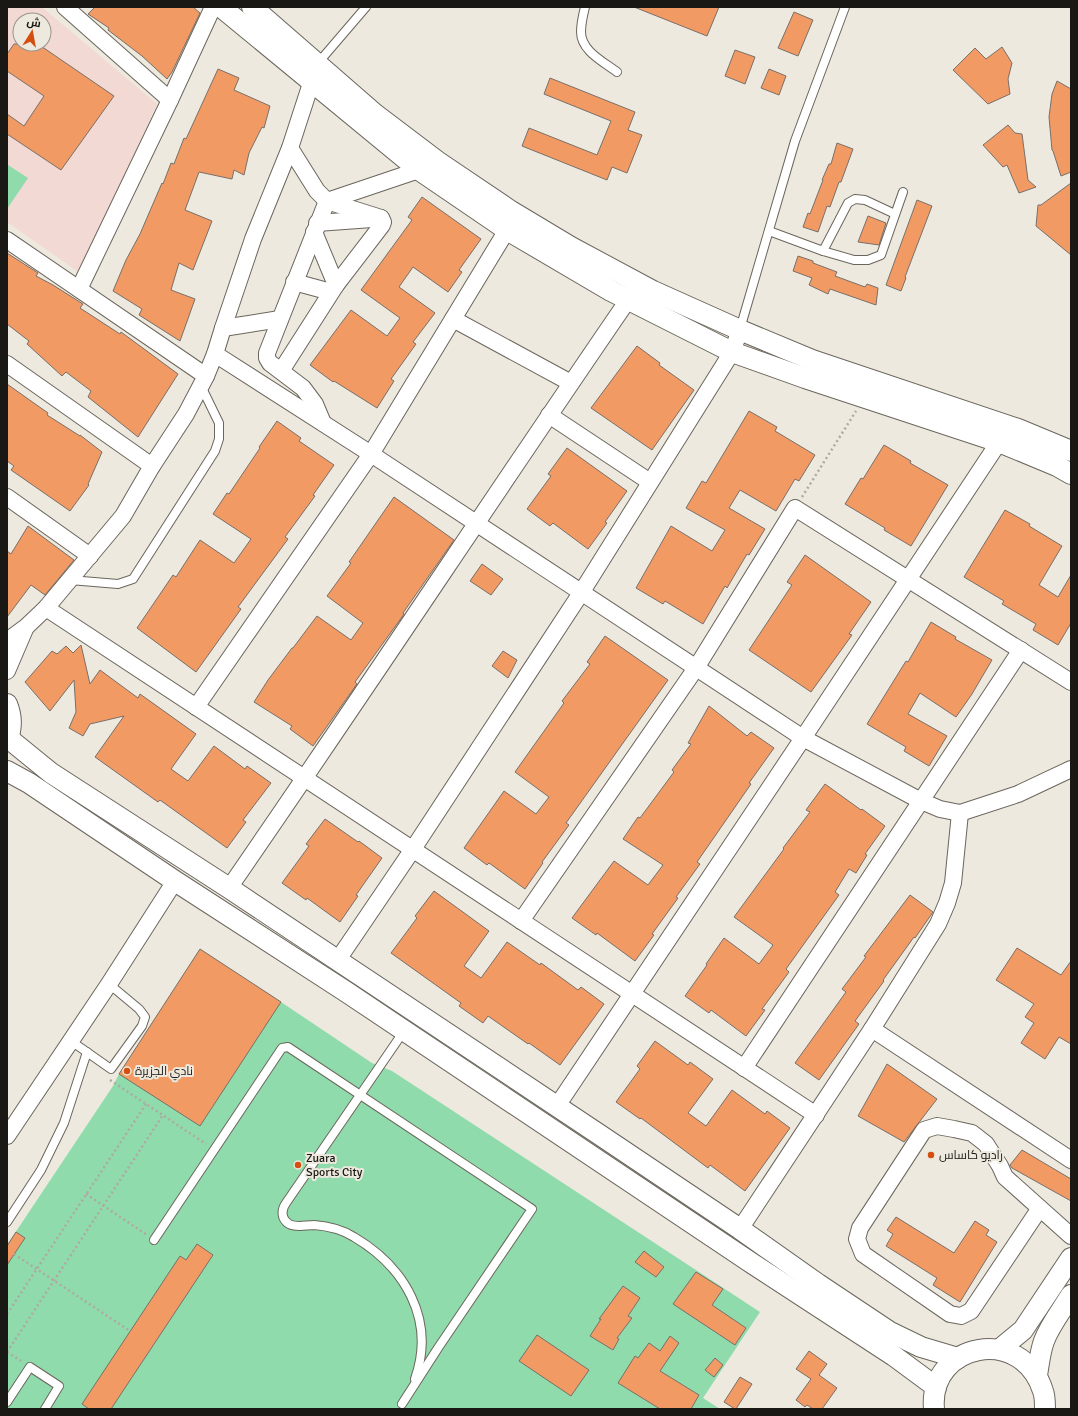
<svg xmlns="http://www.w3.org/2000/svg" width="1078" height="1416" font-family="Signika,Cairo,sans-serif">
  <style>
    .education { fill: #f3d9d3; fill-rule: evenodd }
    .green { fill: #8fdbac }
    .building { fill: #f29a63; stroke: #796f69 }
    .lines { fill: none; stroke-linecap: round; stroke-linejoin: round }
    .service-casing { stroke: #6b665d; stroke-width: 10 }
    .minor-casing { stroke: #6b665d; stroke-width: 18 }
    .tertiary-casing { stroke: #6b665d; stroke-width: 22 }
    .path { stroke: #aeaaa1; stroke-width: 2.5; stroke-dasharray: 2 3; stroke-linecap: butt }
    .service { stroke: #fff; stroke-width: 8 }
    .minor { stroke: #fff; stroke-width: 16 }
    .tertiary { stroke: #fff; stroke-width: 20 }
    .poi-dot { fill: #d44f0f; stroke: #eee9de; stroke-width: 1.5 }
    .labels { text-anchor: middle; dominant-baseline: central; stroke-width: 4; stroke-linejoin: round; paint-order: stroke }
    .poi-label { font-size: 12px; fill: #191814; stroke: #eee9de; text-anchor: start }
  </style>
  <rect width="100%" height="100%" fill="#eee9de"/>
  <path class="education" d="M7 7H42L157 104 80 273 7 222ZM20 20H44V44H20Z"/>
  <g class="green">
    <polygon points="8,165 28,178 7,209 7,167"/>
    <polygon points="200,949 281,1002 372,1063 392,1071 760,1312 703,1398 720,1409 7,1409 7,1245 113,1086 119,1074"/>
  </g>
  <g class="building">
    <polygon points="95,7 193,7 200,13 172,72 167,79 142,56 108,30 109,28 88,14"/>
    <polygon points="634,7 719,7 707,36"/>
    <polygon points="794,12 813,20 798,56 778,48"/>
    <polygon points="14,44 38,44 114,96 61,170 7,134 7,114 24,126 44,96 7,71 7,54"/>
    <polygon points="1002,47 1012,63 1008,79 1010,94 988,104 953,70 975,48 986,59"/>
    <polygon points="735,50 755,57 745,84 725,76"/>
    <polygon points="218,69 239,78 234,90 270,106 264,128 262,127 249,153 244,175 234,170 232,179 199,172 185,210 212,221 193,270 179,263 171,290 195,299 180,341 139,315 142,309 113,291 126,260 140,234 162,183 163,184 171,163 174,164 184,138 186,139"/>
    <polygon points="769,69 786,76 779,95 761,88"/>
    <polygon points="550,78 635,112 628,130 642,135 627,173 612,167 607,180 522,146 529,128 597,155 611,121 544,94"/>
    <polygon points="1057,81 1071,89 1071,172 1061,176 1053,151 1052,150 1049,117 1052,94"/>
    <polygon points="1008,125 1015,133 1022,134 1028,180 1036,187 1019,193 1007,165 1003,167 983,145"/>
    <polygon points="837,143 853,149 841,182 839,182 830,207 827,206 818,232 803,227 808,213 810,214 823,180 822,180 829,164 831,164"/>
    <polygon points="1071,183 1071,255 1036,226 1038,205 1041,205"/>
    <polygon points="422,197 481,239 459,270 462,272 448,292 413,267 399,287 435,313 413,342 416,344 391,379 394,381 377,408 334,381 333,382 310,365 351,310 387,336 400,318 361,290 412,220 408,217"/>
    <polygon points="917,200 932,206 905,277 906,278 901,291 886,285"/>
    <polygon points="868,216 886,223 879,245 858,242"/>
    <polygon points="7,253 38,273 36,276 53,285 83,304 80,308 120,334 121,332 178,374 138,437 88,397 91,391 66,372 62,376 27,344 29,341 7,324"/>
    <polygon points="798,256 813,261 813,263 837,272 835,276 865,287 867,284 878,288 876,305 830,289 828,294 809,285 812,278 793,271"/>
    <polygon points="637,346 660,363 659,365 694,390 652,450 591,408"/>
    <polygon points="7,384 48,413 47,415 80,436 80,435 102,452 88,484 89,485 70,511 11,470 14,466 7,461"/>
    <polygon points="749,411 777,427 775,431 815,455 799,481 795,479 776,511 740,490 729,508 765,529 749,555 747,554 727,588 725,586 703,624 665,601 663,604 636,588 671,526 712,551 725,530 686,508 702,481 706,483"/>
    <polygon points="277,421 301,438 299,441 334,465 313,495 315,496 285,537 288,539 238,607 241,609 196,672 137,628 173,575 176,577 200,540 234,563 251,539 213,514 227,493 229,494 260,448 259,447"/>
    <polygon points="884,445 911,461 910,463 948,485 911,546 884,530 885,528 845,504 861,478 863,479"/>
    <polygon points="567,448 627,491 605,522 607,523 588,549 553,523 550,526 527,509 551,476 548,474"/>
    <polygon points="394,497 454,540 403,613 404,614 402,617 355,682 357,684 313,746 290,729 292,726 254,702 268,680 292,648 293,648 317,616 351,640 363,623 327,596 351,563 349,562"/>
    <polygon points="1005,510 1030,524 1029,526 1062,546 1039,585 1058,597 1071,575 1071,623 1058,645 1033,630 1036,624 1002,604 1004,601 964,577"/>
    <polygon points="28,526 74,560 45,595 31,585 7,617 7,551 11,554"/>
    <polygon points="805,555 871,602 849,634 852,635 811,692 749,650 792,585 787,582"/>
    <polygon points="482,564 503,579 491,595 470,581"/>
    <polygon points="931,622 956,637 955,639 992,660 972,694 956,717 920,693 908,714 947,736 929,766 904,751 906,747 867,724 906,661 908,662"/>
    <polygon points="605,636 668,680 566,823 569,825 542,862 543,863 525,889 489,863 487,865 464,848 504,791 536,814 549,797 515,772 564,703 562,701 590,664 587,662"/>
    <polygon points="81,645 90,684 100,670 138,698 140,694 196,734 171,769 188,781 214,746 245,769 247,766 271,783 243,820 246,822 227,848 160,800 158,802 95,757 124,716 90,724 83,736 69,728 76,712 74,680 50,711 25,682 52,651 57,654 66,646 73,653"/>
    <polygon points="503,651 517,660 508,678 492,666"/>
    <polygon points="709,706 747,736 751,732 774,748 749,783 751,784 697,862 700,864 676,897 678,898 652,934 654,935 635,961 597,933 596,935 572,918 614,861 648,885 663,865 623,839 638,817 640,818 674,772 672,770 691,744 688,743"/>
    <polygon points="825,784 861,810 862,809 885,826 865,854 867,855 856,873 849,869 835,892 839,895 786,969 789,972 762,1009 765,1010 746,1036 711,1010 709,1013 685,996 707,965 706,964 724,938 759,964 773,945 734,917 784,849 783,848 810,812 806,810"/>
    <polygon points="325,819 358,842 359,841 382,858 356,895 358,896 340,922 307,898 306,900 282,883 309,846 306,844"/>
    <polygon points="434,891 489,931 464,966 481,978 507,942 540,965 541,963 578,990 581,987 604,1004 560,1065 529,1043 528,1044 488,1016 483,1023 459,1006 461,1003 391,953 417,918 415,916"/>
    <polygon points="910,895 933,912 931,915 915,938 914,937 883,980 884,981 855,1021 859,1024 819,1080 795,1063 846,992 842,989 866,957 864,956"/>
    <polygon points="1017,948 1061,975 1071,961 1071,1044 1059,1037 1045,1059 1021,1043 1034,1023 1025,1017 1034,1004 996,980"/>
    <polygon points="200,949 281,1002 200,1126 119,1074"/>
    <polygon points="655,1041 688,1065 690,1062 713,1079 688,1113 706,1126 732,1090 765,1114 767,1111 790,1128 745,1191 710,1165 708,1168 641,1118 640,1119 616,1102 640,1069 637,1066"/>
    <polygon points="887,1064 937,1099 904,1142 858,1116"/>
    <polygon points="1022,1150 1071,1179 1071,1201 1012,1168 1010,1165"/>
    <polygon points="896,1217 954,1253 975,1221 989,1230 986,1235 997,1242 960,1302 933,1285 937,1278 886,1246 893,1234 887,1230"/>
    <polygon points="16,1232 25,1238 7,1265 7,1246"/>
    <polygon points="197,1244 213,1255 111,1409 89,1409 82,1404 180,1256 186,1260"/>
    <polygon points="644,1251 664,1267 656,1277 635,1262"/>
    <polygon points="696,1272 723,1289 712,1305 746,1328 735,1345 673,1304"/>
    <polygon points="623,1286 640,1298 628,1316 632,1318 617,1338 619,1339 613,1350 590,1336 601,1319 599,1319"/>
    <polygon points="537,1335 589,1370 571,1396 519,1361"/>
    <polygon points="670,1336 679,1343 660,1371 699,1395 691,1409 660,1409 618,1383 635,1356 638,1358 649,1343 660,1351"/>
    <polygon points="809,1351 827,1364 819,1375 837,1388 822,1409 813,1409 807,1405 805,1407 796,1400 811,1379 796,1369"/>
    <polygon points="715,1358 723,1365 714,1377 705,1370"/>
    <polygon points="740,1377 752,1384 736,1409 735,1409 724,1402"/>
  </g>
  <g class="lines">
    <g class="service-casing">
      <g id="service">
        <path d="M585 7C583 15 581 24 581 32 581 51 604 62 617 72"/>
        <polyline points="318,63 366,7"/>
        <polyline points="769,231 823,251 854,260 868,260 881,255 903,192"/>
        <polyline points="823,251 848,203 855,199 865,200 895,214"/>
        <polyline points="740,329 795,141 845,7"/>
        <polyline points="70,580 118,584 133,579 215,451 219,439 219,423 201,386"/>
        <path d="M404 1031 286 1203C281 1210 281 1219 289 1224 296 1228 306 1225 314 1225 327 1226 343 1230 354 1237 405 1267 436 1320 415 1379"/>
        <polyline points="71,1041 111,1069 142,1026 145,1017 139,1009 109,984"/>
        <polyline points="7,1222 41,1170 64,1123 87,1052"/>
        <polyline points="154,1240 282,1048 288,1047 532,1209 438,1348 402,1404"/>
        <polyline points="7,1402 30,1367 59,1386 45,1409"/>
      </g>
    </g>
    <g class="minor-casing">
      <g id="minor">
        <polyline points="65,7 170,100"/>
        <polyline points="290,148 317,191 327,201 419,170"/>
        <polyline points="317,223 372,219"/>
        <polyline points="314,232 336,285"/>
        <polyline points="7,240 206,376"/>
        <polyline points="294,282 331,292"/>
        <polyline points="79,289 170,100 213,7"/>
        <polyline points="453,319 571,383"/>
        <polyline points="223,328 280,319"/>
        <polyline points="215,354 371,454 803,738 921,801 940,809 960,813 1018,794 1071,769"/>
        <polyline points="7,364 152,466"/>
        <polyline points="281,371 336,285 382,225 383,222 381,218"/>
        <polyline points="549,415 650,482"/>
        <polyline points="323,423 315,404 303,388 270,363 267,358 267,353 327,201 381,218"/>
        <polyline points="7,497 90,556"/>
        <polyline points="46,608 816,1115"/>
        <polyline points="7,641 26,627 46,608 123,516 152,466 186,414 206,376 215,354 223,328 253,239 290,148 315,71"/>
        <polyline points="7,671 25,629"/>
        <polyline points="196,707 371,454 507,230"/>
        <path d="M229 888C364 693 494 495 628 300"/>
        <polyline points="521,921 696,668 795,508 1071,682"/>
        <polyline points="337,961 413,849 581,593 732,352 740,330"/>
        <polyline points="872,1029 1071,1160"/>
        <polyline points="744,1068 1021,650"/>
        <polyline points="557,1106 803,738 999,442"/>
        <polyline points="7,1136 109,984 175,881"/>
        <polyline points="1040,1208 971,1311 961,1316 950,1314 863,1254 857,1239 860,1228 924,1130 937,1126 954,1129 972,1133 986,1144 1000,1166 1005,1177 1071,1236"/>
        <polyline points="740,1229 872,1029 938,924 947,903 953,883 960,813"/>
      </g>
    </g>
    <g class="tertiary-casing">
      <g id="tertiary">
        <polyline points="221,7 419,170 507,230 611,291 732,352 805,378 999,442 1057,466 1071,474"/>
        <polyline points="252,7 375,114 437,161 511,211 571,247 653,291 740,330 812,360 1018,429 1071,451"/>
        <path d="M7 704C12 716 12 729 7 741"/>
        <polyline points="8,738 51,773 229,888 600,1135 740,1229 818,1284 890,1332 921,1347 958,1358"/>
        <polyline points="7,771 29,783 175,881 345,991 753,1264 894,1356 936,1387"/>
        <polyline points="1000,1349 1023,1330 1071,1258"/>
        <path d="M1037 1375C1039 1364 1040 1352 1044 1341 1050 1325 1062 1310 1071 1295"/>
        <path d="M934 1409C928 1343 1022 1324 1043 1391 1045 1396 1045 1403 1045 1409"/>
      </g>
    </g>
    <g class="path">
      <polyline points="802,497 856,411"/>
      <polyline points="110,1080 206,1144"/>
      <polyline points="86,1194 147,1235"/>
      <polyline points="14,1254 130,1331"/>
      <polyline points="7,1314 146,1104"/>
      <polyline points="7,1352 163,1115"/>
      <polyline points="7,1352 21,1361"/>
    </g>
    <use href="#service" class="service"/>
    <use href="#minor" class="minor"/>
    <use href="#tertiary" class="tertiary"/>
  </g>
  <g class="poi-dot">
    <circle cx="127" cy="1071" r="4"/>
    <circle cx="931" cy="1155" r="4"/>
    <circle cx="298" cy="1165" r="4"/>
  </g>
  <g class="labels">
    <g class="poi-label">
      <text x="135" y="1071">نادي الجزيرة</text>
      <text x="939" y="1155">راديو كاساس</text>
      <text x="306" y="1158">Zuara<tspan x="306" dy="14">Sports City</tspan></text>
    </g>
  </g>
  <rect width="1078" height="1416" fill="none" stroke="#191814" stroke-width="16"/>
  <g transform="translate(32 32) rotate(11)"><circle r="19" fill="#eee9de" stroke="#99958d"/>
  <path d="M0-3L7 15L0 10L-7 15Z" fill="#d44f0f"/>
  <text y="-6" font-size="11" font-weight="bold" text-anchor="middle" fill="#191814">ش</text>
  </g>
</svg>
